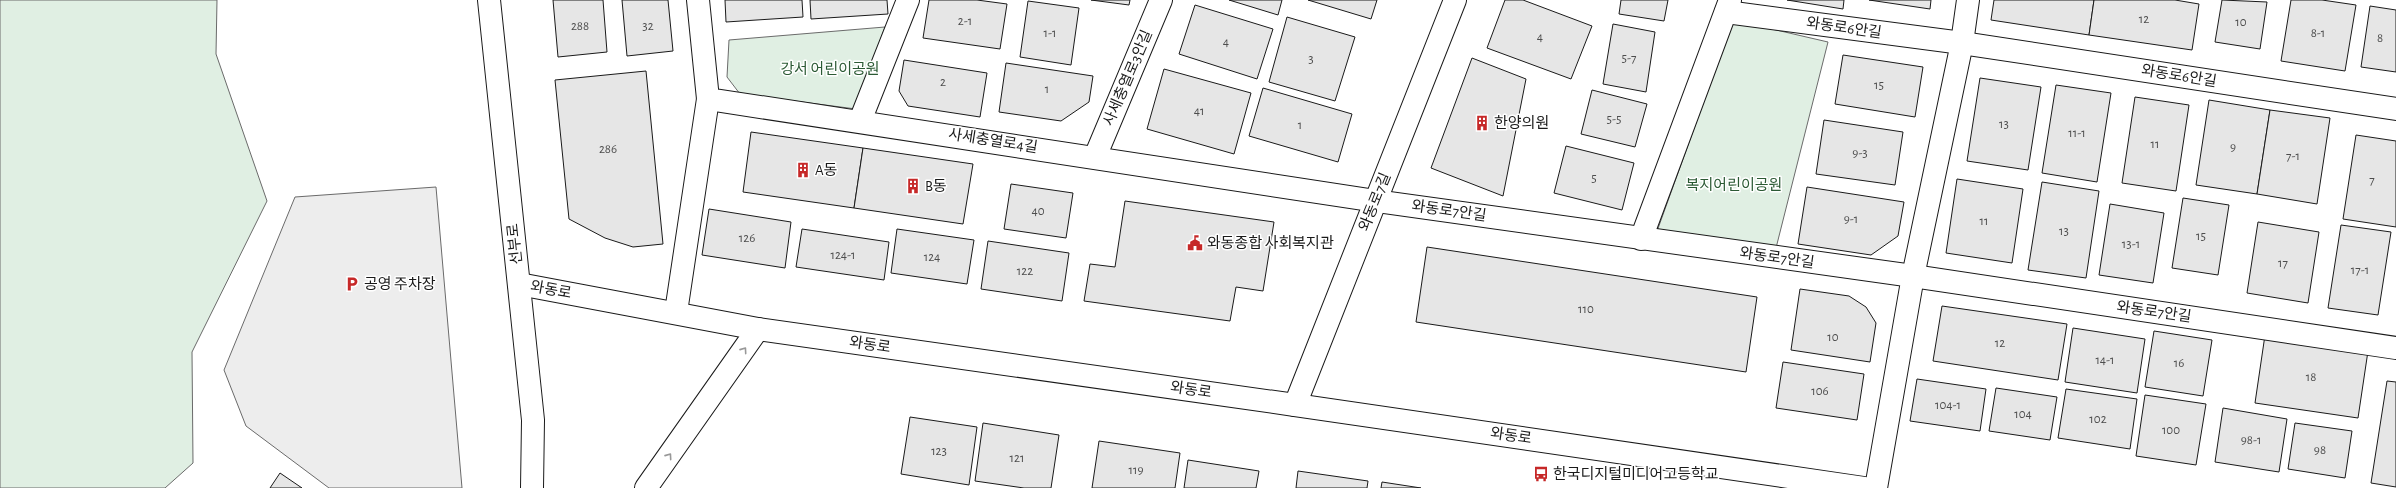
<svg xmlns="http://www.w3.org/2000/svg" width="2396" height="488" font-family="'Alegreya Sans','Noto Sans KR',sans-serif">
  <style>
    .green { fill: #e0efe3; stroke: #6a6a6a }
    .parking { fill: #ededed; stroke: #6a6a6a }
    .building { fill: #e6e6e6; stroke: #1a1a1a }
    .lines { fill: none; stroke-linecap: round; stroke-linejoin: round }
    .minor-casing { stroke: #1a1a1a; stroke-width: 24 }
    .tertiary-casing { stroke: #1a1a1a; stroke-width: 24 }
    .secondary-casing { stroke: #1a1a1a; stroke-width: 24 }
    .minor { stroke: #fff; stroke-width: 22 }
    .tertiary { stroke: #fff; stroke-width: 22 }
    .secondary { stroke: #fff; stroke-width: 22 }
    .oneway { stroke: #989898 }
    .labels { text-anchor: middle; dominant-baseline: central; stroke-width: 3; stroke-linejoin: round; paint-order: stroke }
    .number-label { font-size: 13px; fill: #4d4d4d }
    .street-label { font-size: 15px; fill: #1a1a1a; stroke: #fff }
    .park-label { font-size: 15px; fill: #2b5a34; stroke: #fff }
    .poi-label { font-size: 15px; fill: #1a1a1a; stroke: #fff; text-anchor: start }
  </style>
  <rect width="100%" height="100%" fill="#fff"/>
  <g class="green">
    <polygon points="0,0 217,0 216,54 267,201 192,352 193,463 165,488 0,488"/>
    <polygon points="1733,20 1828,42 1776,248 1656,234"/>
    <polygon points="885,27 856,109 740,94 727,77 729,40"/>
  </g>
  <polygon class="parking" points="436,187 462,488 329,488 246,426 224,370 295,197"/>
  <g class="building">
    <polygon points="553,0 603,0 607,52 558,57"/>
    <polygon points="622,0 668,0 673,51 627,56"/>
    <polygon points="725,0 802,0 803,17 726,22"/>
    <polygon points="810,0 887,0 888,14 811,19"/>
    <polygon points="929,0 977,0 1007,4 1000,49 923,38"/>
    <polygon points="1091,0 1130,0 1129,5"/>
    <polygon points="1229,0 1282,0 1278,15"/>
    <polygon points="1308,0 1377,0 1371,19"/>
    <polygon points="1505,0 1523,0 1592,26 1571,79 1487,48"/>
    <polygon points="1621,0 1668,0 1664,21 1619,14"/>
    <polygon points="1787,0 1844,0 1843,9"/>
    <polygon points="1869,0 1931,0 1930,9"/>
    <polygon points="1994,0 2094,0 2089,35 1991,20"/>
    <polygon points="2094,0 2175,0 2199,4 2192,50 2089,35"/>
    <polygon points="2222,0 2267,2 2260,49 2215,42"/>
    <polygon points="2291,0 2322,0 2356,5 2345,71 2281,61"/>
    <polygon points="1028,1 1079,8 1071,65 1020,57"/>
    <polygon points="1195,5 1273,29 1257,79 1179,54"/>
    <polygon points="2370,6 2396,10 2396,72 2361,67"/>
    <polygon points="1287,17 1355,37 1335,101 1269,82"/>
    <polygon points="1613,24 1655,32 1646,92 1603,84"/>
    <polygon points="1843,55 1923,67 1915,117 1835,104"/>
    <polygon points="1472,58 1526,79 1503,196 1431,168"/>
    <polygon points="904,60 987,73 980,117 908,106 899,91"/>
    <polygon points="1006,63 1093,76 1089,102 1061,121 999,112"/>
    <polygon points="1164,69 1251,93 1234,154 1147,129"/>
    <polygon points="646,71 663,244 633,247 605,238 569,219 555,80"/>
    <polygon points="1980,78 2041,87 2028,170 1967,161"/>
    <polygon points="2056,85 2111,93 2097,182 2042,173"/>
    <polygon points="1263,88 1352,114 1338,162 1249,136"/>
    <polygon points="1592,90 1647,104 1635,147 1581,134"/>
    <polygon points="2135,97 2189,105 2176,191 2122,183"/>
    <polygon points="2209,100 2270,110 2257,194 2196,185"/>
    <polygon points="2270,110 2330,118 2317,204 2257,194"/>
    <polygon points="1824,120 1903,132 1895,185 1816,174"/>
    <polygon points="751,132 863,148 854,208 743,192"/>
    <polygon points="2356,135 2396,141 2396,227 2343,219"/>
    <polygon points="1566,146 1634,163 1622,210 1554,193"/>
    <polygon points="863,148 973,164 963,224 854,208"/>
    <polygon points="1957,179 2023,189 2012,263 1946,253"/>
    <polygon points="2042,182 2099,191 2086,278 2028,270"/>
    <polygon points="1011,184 1073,193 1066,238 1004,229"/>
    <polygon points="1807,187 1904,202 1898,236 1871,255 1798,244"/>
    <polygon points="2183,198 2229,205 2218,275 2172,268"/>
    <polygon points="1125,201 1274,222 1263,291 1236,287 1230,321 1084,301 1090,264 1115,267"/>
    <polygon points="2110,204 2164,213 2153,283 2099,275"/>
    <polygon points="709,209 791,222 785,268 702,255"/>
    <polygon points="2258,222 2319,232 2308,303 2247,293"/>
    <polygon points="2341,225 2391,232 2378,315 2328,308"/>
    <polygon points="802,229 889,242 884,280 796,267"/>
    <polygon points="897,229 974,240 967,284 891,273"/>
    <polygon points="988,241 1069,253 1062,301 981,289"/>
    <polygon points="1427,247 1757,297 1746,372 1416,322"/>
    <polygon points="1800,289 1849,296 1866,307 1876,323 1870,362 1791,350"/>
    <polygon points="1942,306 2067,324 2058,380 1933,361"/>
    <polygon points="2073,328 2145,339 2137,393 2065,382"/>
    <polygon points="2154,331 2212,340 2203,396 2145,387"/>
    <polygon points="2265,335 2368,351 2358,418 2255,403"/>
    <polygon points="1783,362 1864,374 1857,420 1776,408"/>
    <polygon points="1917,379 1986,389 1980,431 1910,421"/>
    <polygon points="2387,381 2396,382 2396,487 2371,483"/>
    <polygon points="1996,388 2057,397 2050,440 1989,431"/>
    <polygon points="2066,389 2137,399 2130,449 2058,438"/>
    <polygon points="2145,395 2206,404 2196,465 2136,456"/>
    <polygon points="2223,408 2287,419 2279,472 2215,462"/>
    <polygon points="910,417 977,427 969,485 901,474"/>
    <polygon points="983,423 1059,435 1051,488 1024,488 975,481"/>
    <polygon points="2295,423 2352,431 2345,478 2288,469"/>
    <polygon points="1099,441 1180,453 1175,488 1092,488"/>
    <polygon points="1188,460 1259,471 1256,488 1184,488"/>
    <polygon points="1298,471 1368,481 1367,488 1296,488"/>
    <polygon points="280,473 302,488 270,488"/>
    <polygon points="1382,482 1421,488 1381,488"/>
  </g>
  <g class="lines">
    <g class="minor-casing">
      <g id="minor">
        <polyline points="698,0 708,99 1376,201 1913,276 2396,348"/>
        <polyline points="1726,12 1962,43 2396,109"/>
        <polyline points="860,121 908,0"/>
        <polyline points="1095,157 1161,0"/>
        <polyline points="1641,239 1730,0"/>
        <polyline points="676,312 708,99"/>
        <polyline points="1876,488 1913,276 1962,43 1968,0"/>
      </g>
    </g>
    <g class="tertiary-casing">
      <polyline id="tertiary" points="1295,405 1455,0"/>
    </g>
    <g class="secondary-casing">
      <g id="secondary">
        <polyline points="489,0 533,420 532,488"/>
        <polyline points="519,284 758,329 1295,405 1864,488"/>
        <polyline points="646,488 758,329"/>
      </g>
    </g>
    <use href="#minor" class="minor"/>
    <use href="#tertiary" class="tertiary"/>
    <use href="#secondary" class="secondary"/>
  </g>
  <defs><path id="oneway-chevron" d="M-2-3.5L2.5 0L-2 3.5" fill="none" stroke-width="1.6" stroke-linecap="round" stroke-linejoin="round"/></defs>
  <g class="oneway">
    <use href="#oneway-chevron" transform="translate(744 350) rotate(-55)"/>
    <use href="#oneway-chevron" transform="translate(669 456) rotate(-55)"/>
  </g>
  <defs>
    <g id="building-bare" transform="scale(1.2)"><path d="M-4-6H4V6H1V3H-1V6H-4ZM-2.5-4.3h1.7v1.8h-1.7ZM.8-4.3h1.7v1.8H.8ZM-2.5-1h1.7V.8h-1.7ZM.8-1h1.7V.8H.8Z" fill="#c62828" stroke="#fff" stroke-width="2.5" paint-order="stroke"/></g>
    <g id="civic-bare" transform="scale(1.2)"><path d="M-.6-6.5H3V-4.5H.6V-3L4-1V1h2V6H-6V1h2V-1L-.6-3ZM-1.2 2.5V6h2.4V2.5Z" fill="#c62828" stroke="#fff" stroke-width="2.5" paint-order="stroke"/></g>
    <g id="parking-bare" transform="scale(1.2)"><path d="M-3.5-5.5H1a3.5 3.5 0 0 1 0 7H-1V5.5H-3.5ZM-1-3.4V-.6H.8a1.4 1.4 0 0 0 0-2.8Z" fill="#c62828" stroke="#fff" stroke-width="2.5" paint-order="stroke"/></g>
    <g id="bus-bare" transform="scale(1.2)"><path d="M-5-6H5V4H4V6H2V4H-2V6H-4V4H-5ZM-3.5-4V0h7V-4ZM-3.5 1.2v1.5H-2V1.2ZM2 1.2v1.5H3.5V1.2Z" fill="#c62828" stroke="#fff" stroke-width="2.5" paint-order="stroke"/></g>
  </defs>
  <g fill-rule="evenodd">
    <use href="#building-bare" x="1482" y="123"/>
    <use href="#building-bare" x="803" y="170"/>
    <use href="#building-bare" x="913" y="186"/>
    <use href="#civic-bare" x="1195" y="243"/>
    <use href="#parking-bare" x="352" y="284"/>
    <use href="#bus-bare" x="1541" y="474"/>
  </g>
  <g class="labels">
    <g class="number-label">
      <text x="2144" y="19">12</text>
      <text x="965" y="21">2-1</text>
      <text x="2241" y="22">10</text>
      <text x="580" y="26">288</text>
      <text x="648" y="26">32</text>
      <text x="1050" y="33">1-1</text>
      <text x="2318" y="33">8-1</text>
      <text x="1540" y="37">4</text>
      <text x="2380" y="38">8</text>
      <text x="1226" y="42">4</text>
      <text x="1629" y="58">5-7</text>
      <text x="1311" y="59">3</text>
      <text x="943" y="82">2</text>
      <text x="1879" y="85">15</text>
      <text x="1047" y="89">1</text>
      <text x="1199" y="111">41</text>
      <text x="1614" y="119">5-5</text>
      <text x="2004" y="124">13</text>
      <text x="1300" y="125">1</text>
      <text x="2077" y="133">11-1</text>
      <text x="2155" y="144">11</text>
      <text x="2233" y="147">9</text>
      <text x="608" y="149">286</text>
      <text x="1860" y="153">9-3</text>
      <text x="2293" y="156">7-1</text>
      <text x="1594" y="178">5</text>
      <text x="2372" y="180">7</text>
      <text x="1038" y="211">40</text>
      <text x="1851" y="219">9-1</text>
      <text x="1984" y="221">11</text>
      <text x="2064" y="231">13</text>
      <text x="2201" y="236">15</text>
      <text x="747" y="238">126</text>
      <text x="2131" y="244">13-1</text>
      <text x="843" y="255">124-1</text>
      <text x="932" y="257">124</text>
      <text x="2283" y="263">17</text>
      <text x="2360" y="270">17-1</text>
      <text x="1025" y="271">122</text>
      <text x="1586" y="309">110</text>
      <text x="1833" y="337">10</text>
      <text x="2000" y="343">12</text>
      <text x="2105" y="360">14-1</text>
      <text x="2179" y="363">16</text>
      <text x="2311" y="377">18</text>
      <text x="1820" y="391">106</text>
      <text x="1948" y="405">104-1</text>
      <text x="2023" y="414">104</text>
      <text x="2098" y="419">102</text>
      <text x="2171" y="430">100</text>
      <text x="2251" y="440">98-1</text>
      <text x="2320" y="450">98</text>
      <text x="939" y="451">123</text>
      <text x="1017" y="458">121</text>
      <text x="1136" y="470">119</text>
    </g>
    <g class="street-label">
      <text transform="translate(1844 28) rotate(8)">와동로6안길</text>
      <text transform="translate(2179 76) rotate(9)">와동로6안길</text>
      <text transform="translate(1128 78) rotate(-67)">사세충열로3안길</text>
      <text transform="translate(993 141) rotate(9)">사세충열로4길</text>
      <text transform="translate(1375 202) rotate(-68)">와동로7길</text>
      <text transform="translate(1449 211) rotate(8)">와동로7안길</text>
      <text transform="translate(515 244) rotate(-96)">선부로</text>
      <text transform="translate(1777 258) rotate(8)">와동로7안길</text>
      <text transform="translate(551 290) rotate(10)">와동로</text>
      <text transform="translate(2154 312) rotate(8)">와동로7안길</text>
      <text transform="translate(870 345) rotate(8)">와동로</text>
      <text transform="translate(1191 390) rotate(8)">와동로</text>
      <text transform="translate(1511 436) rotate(8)">와동로</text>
    </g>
    <g class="park-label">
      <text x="830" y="69">강서 어린이공원</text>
      <text x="1734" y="185">복지어린이공원</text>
    </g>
    <g class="poi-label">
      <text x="1494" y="123">한양의원</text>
      <text x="815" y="170">A동</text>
      <text x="925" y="186">B동</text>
      <text x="1207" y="243">와동종합 사회복지관</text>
      <text x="364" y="284">공영 주차장</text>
      <text x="1553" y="474">한국디지털미디어고등학교</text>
    </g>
  </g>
</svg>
